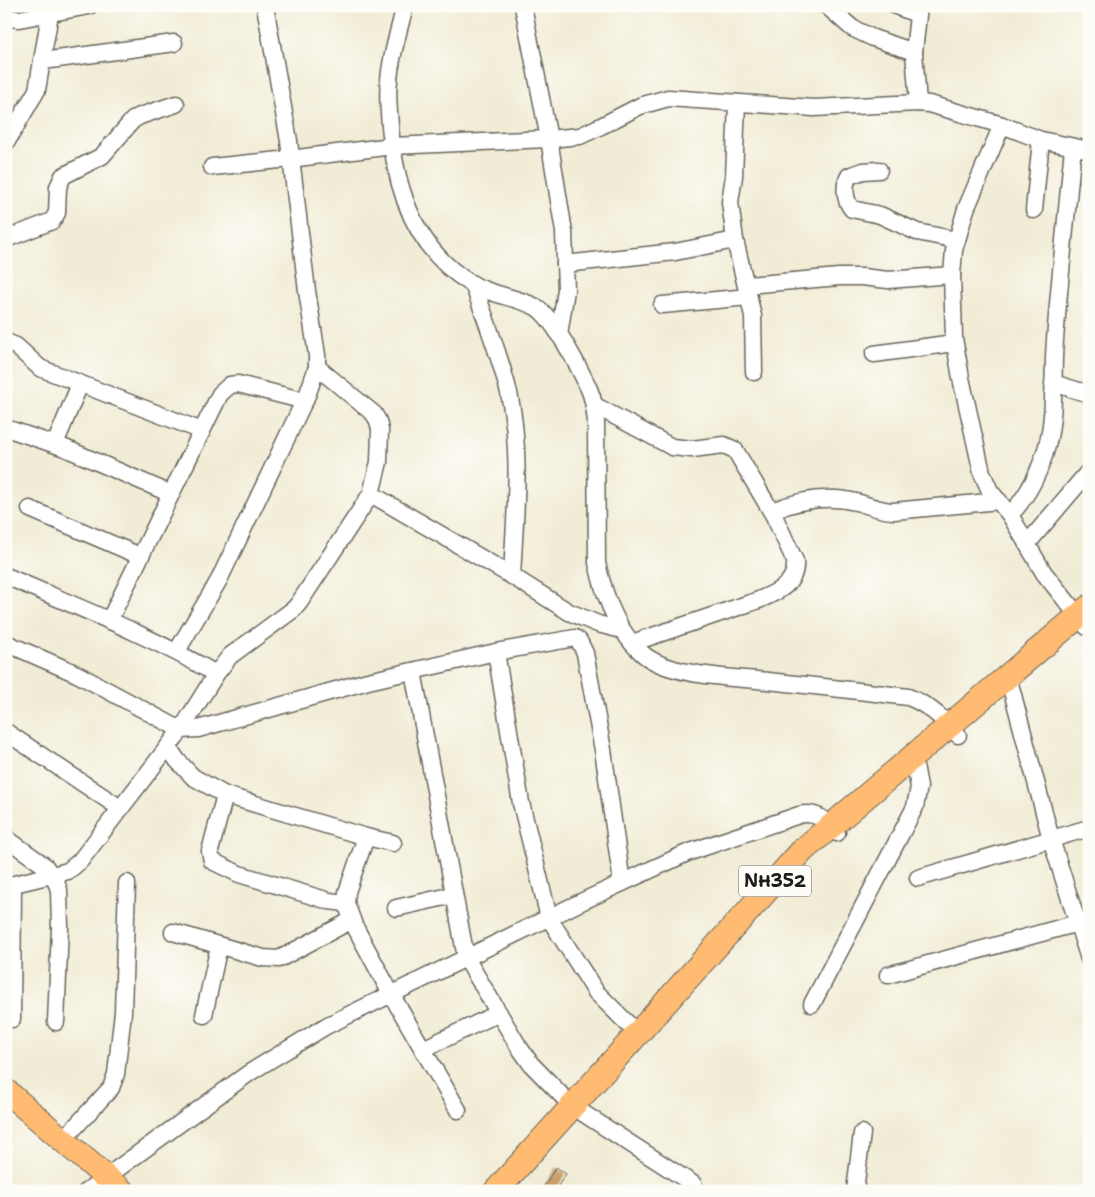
<svg xmlns="http://www.w3.org/2000/svg" width="1095" height="1197" font-family="'Shantell Sans',sans-serif">
  <style>
    .building { fill: #c99b67 }
    .lines { fill: none; stroke-linecap: round; stroke-linejoin: round }
    .minor-casing { stroke: #67655d; stroke-width: 19 }
    .highway-casing { stroke: #67655d; stroke-width: 26 }
    .minor { stroke: #fff; stroke-width: 16 }
    .highway { stroke: #febb71; stroke-width: 24 }
    .labels { text-anchor: middle; dominant-baseline: central; stroke-width: 4; stroke-linejoin: round; paint-order: stroke }
    .shield { fill: #fdfcf7; stroke: #605f5e; stroke-width: 1 }
    .shield-label { font-size: 18px; font-weight: bold; fill: #1c1c1c }
  </style>
  <rect width="100%" height="100%" fill="#fdfcf7"/>
  <filter id="ink" filterUnits="userSpaceOnUse"><feTurbulence type="fractalNoise" baseFrequency=".02" numOctaves="2"/><feDisplacementMap in="SourceGraphic" scale="10" xChannelSelector="R" yChannelSelector="G"/><feConvolveMatrix kernelMatrix="1 2 1 2 8 2 1 2 1" color-interpolation-filters="sRGB"/></filter>
  <filter id="wash" filterUnits="userSpaceOnUse"><feTurbulence type="fractalNoise" baseFrequency=".0096" numOctaves="4" result="noise"/><feDisplacementMap in="SourceGraphic" scale="20" xChannelSelector="R" yChannelSelector="G"/><feGaussianBlur stdDeviation="1.12" result="paint"/><feColorMatrix in="noise" values="0 0 0 0 0 0 0 0 0 0 0 0 0 0 0 0 0 1.4 0 .05"/><feComposite in="paint" operator="in"/></filter>
  <g filter="url(#wash)">
    <rect width="100%" height="100%" fill="#f1ecd5"/>
    <g id="blocks">
      <polygon class="building" points="556,1167 566,1174 558,1186 565,1191 541,1191"/>
    </g>
  </g>
  <g filter="url(#ink)">
    <use href="#blocks" fill-opacity="0" stroke="#67655d" stroke-width="1"/>
    <g class="lines">
      <g class="minor-casing">
        <g id="minor">
          <path d="M405 6C399 30 391 55 389 80 387 95 389 111 390 126 395 187 415 251 472 284 491 295 516 297 536 307 553 317 580 369 589 389 594 400 595 411 596 422L597 563C604 595 617 632 643 654 670 677 733 677 768 681 815 686 862 691 908 697 928 704 944 719 958 735"/>
          <polyline points="523,6 549,139 564,232 566,290 559,335"/>
          <polyline points="827,6 852,28 873,38 914,52"/>
          <polyline points="896,6 917,14"/>
          <polyline points="6,18 19,19 89,6"/>
          <polyline points="43,61 174,43"/>
          <polyline points="737,103 734,176 730,202 735,240 753,316 754,372"/>
          <polyline points="918,103 914,52 919,6"/>
          <polyline points="1002,125 966,209 954,250 952,275 954,338 961,378 982,473 990,491 1010,515 1027,544"/>
          <polyline points="6,143 37,90 50,14"/>
          <polyline points="212,167 290,159 392,146 549,139 580,136 601,126 640,106 668,98 814,108 918,103 929,104 1002,125 1041,140 1089,150"/>
          <path d="M879 170 863 171 849 176C843 186 845 201 852 209L880 215 917 232 957 240"/>
          <polyline points="1034,210 1041,140"/>
          <polyline points="6,239 52,221 57,213 58,187 63,176 102,156 133,120 140,116 176,104"/>
          <polyline points="565,264 675,252 735,240"/>
          <path d="M473 284C486 320 500 356 509 393 522 453 515 515 512 576"/>
          <polyline points="747,285 839,277 862,277 888,280 952,275"/>
          <polyline points="662,305 749,297"/>
          <polyline points="6,342 16,346 40,368 202,431"/>
          <polyline points="874,354 954,343"/>
          <polyline points="1053,383 1089,394"/>
          <path d="M594 405 672 447 692 449 724 445 735 450 774 516 795 561C797 584 777 592 759 600L632 643"/>
          <polyline points="6,428 65,448 171,494"/>
          <polyline points="55,444 80,384"/>
          <polyline points="371,494 512,576 569,612 598,624 622,630"/>
          <polyline points="30,509 140,556"/>
          <path d="M772 511C799 500 827 495 856 502 869 505 880 511 894 511L999 501"/>
          <path d="M1010 515C1028 496 1040 471 1047 446 1056 412 1052 375 1055 340 1060 276 1067 211 1073 147"/>
          <path d="M6 576C77 607 149 635 216 674"/>
          <polyline points="109,621 220,394 230,385 238,384 305,401"/>
          <polyline points="1087,627 1044,573 1027,544 1089,471"/>
          <polyline points="6,643 77,674 181,730 198,729 368,681 496,652 575,638 579,641 585,653 603,750 622,883"/>
          <polyline points="177,651 219,580 308,393 317,367 317,355 307,291 289,141 265,6"/>
          <polyline points="496,652 521,803 549,918 596,992 637,1033"/>
          <polyline points="413,671 466,958 519,1047 531,1064 572,1106 693,1184 696,1191"/>
          <polyline points="1008,676 1051,839 1089,959"/>
          <polyline points="6,732 120,808"/>
          <polyline points="168,747 177,760 193,777 225,795 366,837 393,843"/>
          <polyline points="225,795 210,851 212,861 239,874 329,901 346,903"/>
          <polyline points="366,837 347,892 346,903 354,925 391,994 458,1110"/>
          <polyline points="6,838 45,866 56,882 59,890 60,928 56,1022"/>
          <polyline points="918,878 1089,828"/>
          <polyline points="6,886 68,871 80,861 181,730 216,674 230,656 294,609 299,603 371,494 379,462 380,430 378,421 374,414 317,367"/>
          <polyline points="396,908 454,895"/>
          <polyline points="173,932 263,958 279,959 352,920"/>
          <polyline points="888,975 1089,920"/>
          <polyline points="812,1004 915,807 919,787 916,770"/>
          <polyline points="204,1015 219,946"/>
          <polyline points="12,1019 13,885"/>
          <polyline points="423,1049 499,1013"/>
          <polyline points="63,1140 111,1088 116,1074 123,1012 127,883"/>
          <path d="M87 1191 249 1073 326 1026 583 901 687 853 799 815C816 811 826 820 837 833"/>
          <polyline points="855,1191 862,1133"/>
        </g>
      </g>
      <g class="highway-casing">
        <g id="highway">
          <polyline points="6,1091 122,1191"/>
          <polyline points="496,1191 803,850 1089,607"/>
        </g>
      </g>
      <use href="#minor" class="minor"/>
      <use href="#highway" class="highway"/>
    </g>
  </g>
  <g class="labels">
    <rect class="shield" x="739" y="865.5" width="72" height="31" rx="4"/>
    <g class="shield-label">
      <text x="775" y="881">NH352</text>
    </g>
  </g>
  <rect width="1095" height="1197" fill="none" stroke="#fdfcf7" stroke-width="25"/>
</svg>
